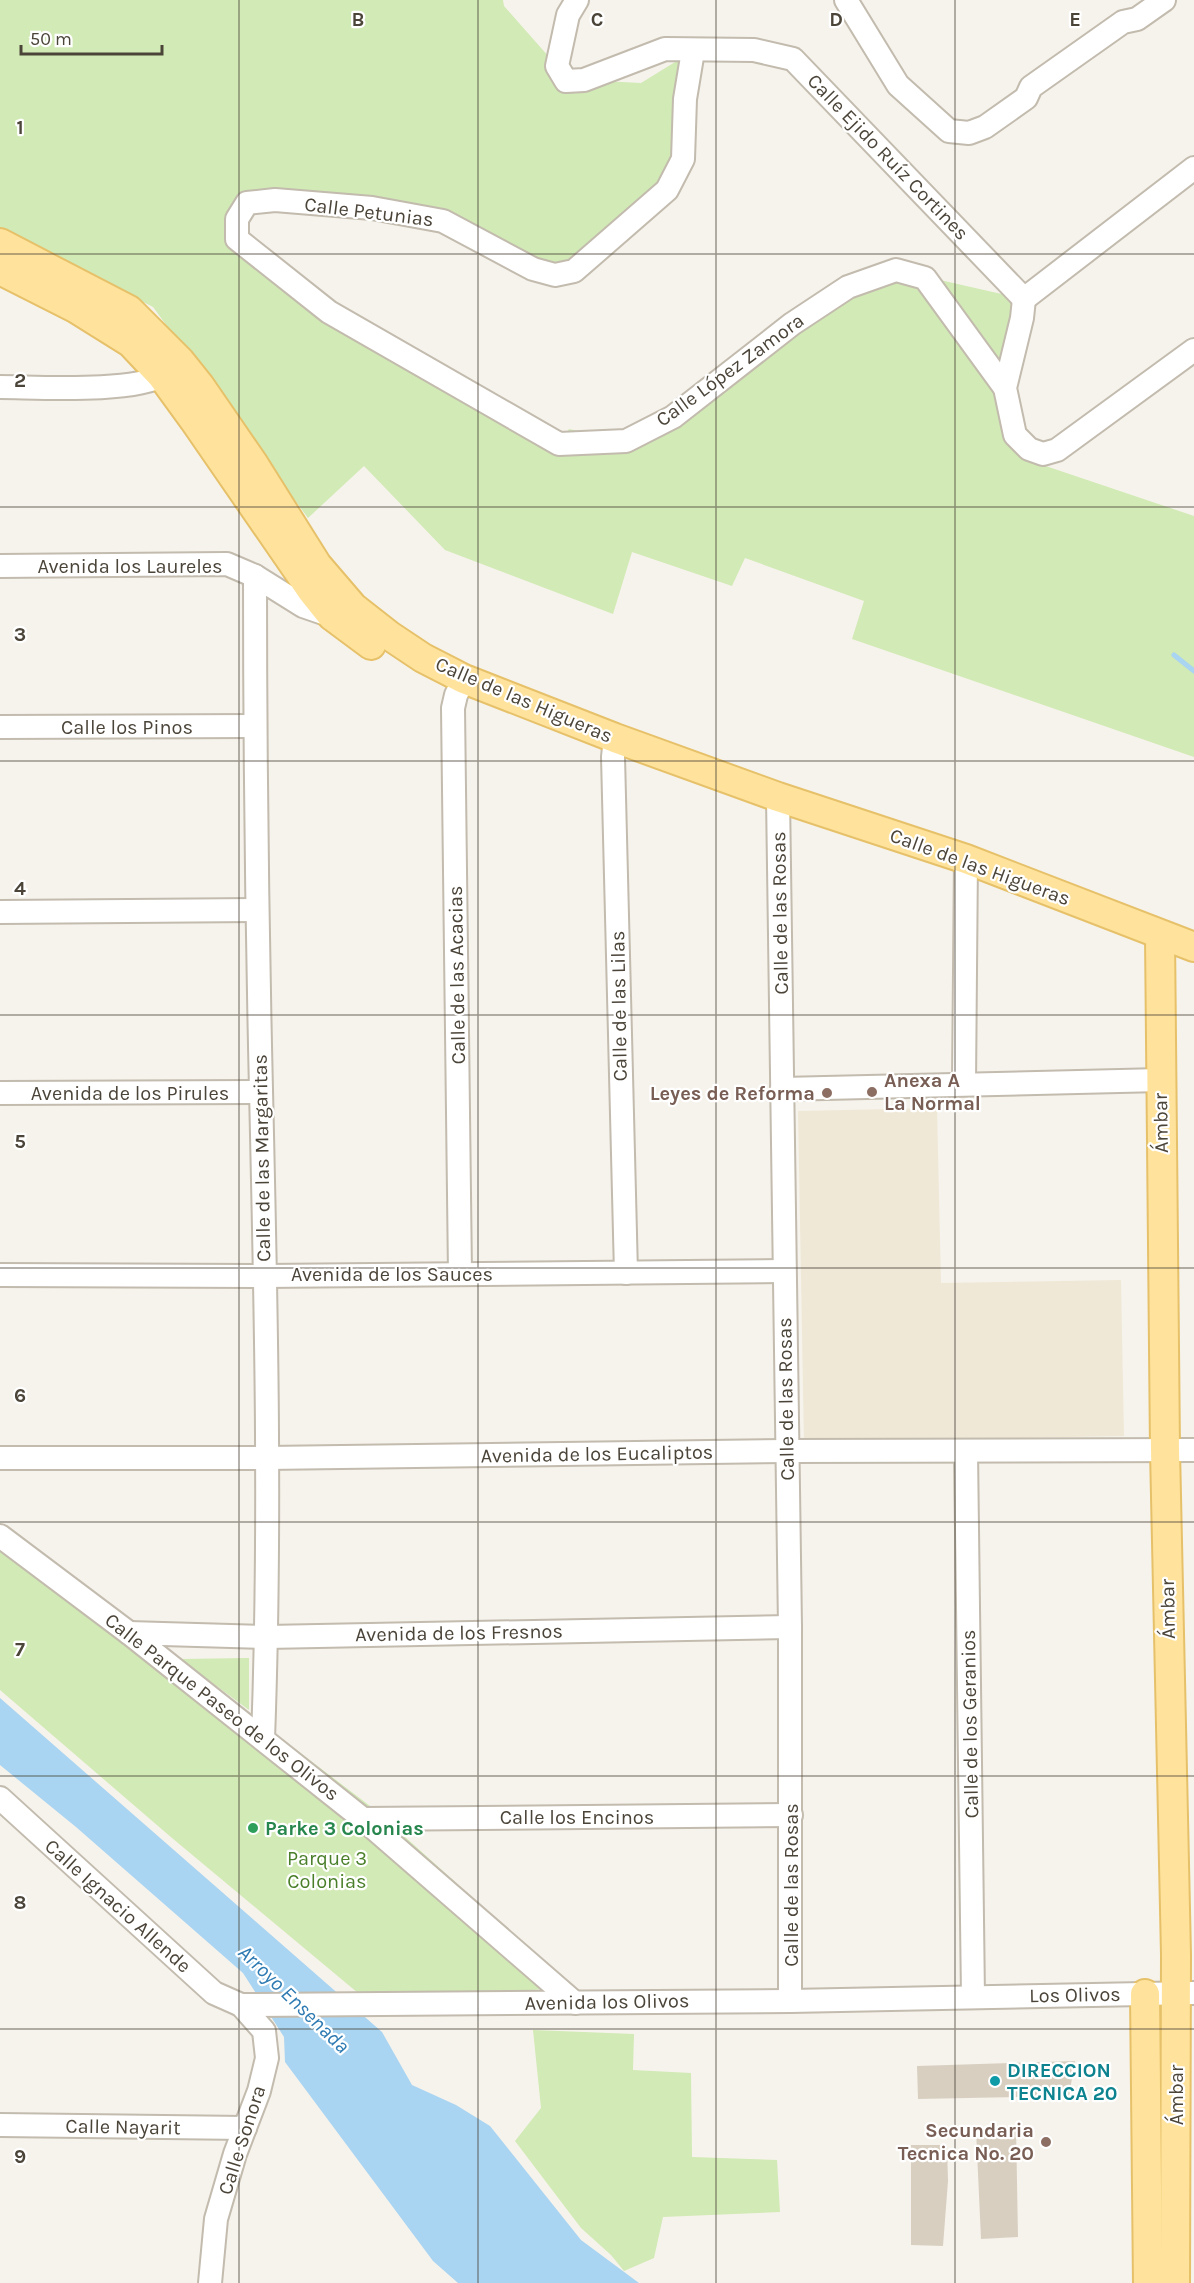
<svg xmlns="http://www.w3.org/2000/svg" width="1194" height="2283" font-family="Karla,sans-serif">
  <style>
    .education { fill: #efe8d6 }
    .green { fill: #d2eab5 }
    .water { fill: #a9d4f2 }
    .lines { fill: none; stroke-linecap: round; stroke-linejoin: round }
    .stream { stroke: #a9d4f2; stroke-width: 5 }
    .building { fill: #d8cfc1 }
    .minor-casing { stroke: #c2bbae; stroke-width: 26 }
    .major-casing { stroke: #e6c16a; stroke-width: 32 }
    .minor { stroke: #fff; stroke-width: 22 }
    .major { stroke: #ffe39c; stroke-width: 28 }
    .grid { fill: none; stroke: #4b4439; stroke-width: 1.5; stroke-opacity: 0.55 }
    .education-dot { fill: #8d6e63; stroke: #fff; stroke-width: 2 }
    .leisure-dot { fill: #2e9e5b; stroke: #fff; stroke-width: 2 }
    .culture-dot { fill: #0f9aa8; stroke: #fff; stroke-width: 2 }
    .labels { text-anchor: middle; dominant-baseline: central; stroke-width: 4.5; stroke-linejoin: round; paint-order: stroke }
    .street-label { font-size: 20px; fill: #4b4439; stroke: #fff }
    .education-label { font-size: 20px; font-weight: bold; fill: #785e54; stroke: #fff; text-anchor: end }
    .leisure-label { font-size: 20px; font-weight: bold; fill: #27864d; stroke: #fff; text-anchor: start }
    .park-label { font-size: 20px; fill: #4a7f2a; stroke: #fff }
    .culture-label { font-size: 20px; font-weight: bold; fill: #0d838f; stroke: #fff; text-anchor: start }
    .water-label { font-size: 21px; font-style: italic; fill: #2e7ab2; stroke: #fff }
    .grid-label { font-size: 20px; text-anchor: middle; font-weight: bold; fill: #4b4439; stroke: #fff; stroke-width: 4.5; stroke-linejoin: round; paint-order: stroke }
  </style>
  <rect width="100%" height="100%" fill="#f6f3ec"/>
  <polygon class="education" points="937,1108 941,1283 1121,1280 1124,1436 804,1442 798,1111"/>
  <g class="green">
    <polygon points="0,0 503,0 504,6 557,66 584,80 641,83 693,51 667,190 555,275 443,221 247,203 237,239 329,312 559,444 569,429 626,441 673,417 896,270 1024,299 1005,388 1022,458 1194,516 1194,757 852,639 864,601 745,558 732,586 632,552 613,614 445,550 364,466 308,518 153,307 0,228"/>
    <polygon points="0,1524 374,1809 573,1988 364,1998 172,1838 0,1690"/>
    <polygon points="249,1658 249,1710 180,1659"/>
    <polygon points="533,2030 634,2034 633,2070 691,2073 692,2157 777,2160 780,2212 663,2217 654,2258 624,2271 611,2255 581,2228 515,2141 541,2108"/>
  </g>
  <polygon class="water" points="0,1698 382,2032 412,2085 456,2105 490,2126 581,2240 639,2283 458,2283 433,2261 285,2062 284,2037 243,1973 76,1827 0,1765"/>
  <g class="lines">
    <polyline class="stream" points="1174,655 1194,671"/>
  </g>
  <g class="building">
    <polygon points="1075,2061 1069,2096 918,2099 917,2066"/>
    <polygon points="1016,2126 1018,2237 981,2239 976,2130"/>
    <polygon points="911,2145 947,2145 948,2181 943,2246 911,2245"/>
  </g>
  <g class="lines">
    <g class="minor-casing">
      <g id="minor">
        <polyline points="577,0 568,15 557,66 566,81 584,80 665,49 754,50 793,59 1024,299"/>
        <polyline points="846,0 898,85 949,131 969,133 985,127 1026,98 1031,87 1123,22 1137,19 1164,0"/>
        <polyline points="693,51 685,99 683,159 667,190 574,271 555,275 533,269 443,221 372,208 275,200 247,203 237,219 237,239 329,312 559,444 626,441 673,417 792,324 848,287 896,270 925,278 1005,388"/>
        <polyline points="1024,299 1022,318 1005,388 1015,435 1029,449 1043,454 1057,450 1194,350"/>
        <polyline points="1024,299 1194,168"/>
        <path d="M0 387C37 387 134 393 163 375 167 373 170 369 174 366"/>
        <polyline points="0,566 227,564 255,576 303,606 332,616 336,615"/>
        <path d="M255 576C255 747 257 919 261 1090 266 1307 271 1523 263 1739"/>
        <polyline points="0,727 255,726"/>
        <polyline points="615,738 613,757 626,1273"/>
        <polyline points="778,797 790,1627 790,2001"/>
        <polyline points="0,912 257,910"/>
        <polyline points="964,1084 966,859"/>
        <polyline points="782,1089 1161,1080"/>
        <polyline points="0,1093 261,1092"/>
        <polyline points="460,1274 453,708 456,695 464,679"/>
        <polyline points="0,1275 265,1276 784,1271"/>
        <polyline points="966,1451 973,1997"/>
        <polyline points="0,1458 267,1458 787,1451 1194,1450"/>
        <polyline points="0,1536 129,1633 363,1819 575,2003"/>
        <polyline points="129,1633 267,1637 790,1627"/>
        <polyline points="0,1798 214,1993 241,2005 790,2001 1194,1993"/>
        <polyline points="363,1819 791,1815"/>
        <polyline points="0,2125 245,2128"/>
        <polyline points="210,2283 216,2219 235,2154 259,2091 267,2058 264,2031 241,2005"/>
      </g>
    </g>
    <g class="major-casing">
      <g id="major">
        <polyline points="0,243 129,310 180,361 200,386 253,463 317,565 353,607 390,636 423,658 464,679 615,738 778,797 966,859 1194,947"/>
        <polyline points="0,270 75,308 131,343 162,376 194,420 312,591 332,616 371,645"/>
        <polyline points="1160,936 1165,1450 1176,1955 1175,2283"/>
        <polyline points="1145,1994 1148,2283"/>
      </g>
    </g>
    <use href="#minor" class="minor"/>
    <use href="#major" class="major"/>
  </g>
  <path class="grid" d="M239 0V2283M478 0V2283M716 0V2283M955 0V2283M0 254H1194M0 507H1194M0 761H1194M0 1015H1194M0 1268H1194M0 1522H1194M0 1776H1194M0 2029H1194"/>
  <g class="education-dot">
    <circle cx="872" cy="1092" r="6"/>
    <circle cx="827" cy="1093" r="6"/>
    <circle cx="1046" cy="2142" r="6"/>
  </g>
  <circle class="leisure-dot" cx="253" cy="1828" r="6"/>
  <circle class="culture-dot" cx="995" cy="2081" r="6"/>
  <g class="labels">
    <g class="street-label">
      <text transform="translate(888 157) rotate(46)">Calle Ejido Ruíz Cortines</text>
      <text transform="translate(369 212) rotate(7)">Calle Petunias</text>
      <text transform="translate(730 370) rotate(-36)">Calle López Zamora</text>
      <text x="130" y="566">Avenida los Laureles</text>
      <text transform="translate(524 700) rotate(23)">Calle de las Higueras</text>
      <text x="127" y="727">Calle los Pinos</text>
      <text transform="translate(980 867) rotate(20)">Calle de las Higueras</text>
      <text transform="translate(780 913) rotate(-91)">Calle de las Rosas</text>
      <text transform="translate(457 975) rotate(-91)">Calle de las Acacias</text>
      <text transform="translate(619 1006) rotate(-91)">Calle de las Lilas</text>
      <text x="130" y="1093">Avenida de los Pirules</text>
      <text transform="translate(1161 1123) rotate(-91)">Ámbar</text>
      <text transform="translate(262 1158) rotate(-91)">Calle de las Margaritas</text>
      <text x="392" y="1274">Avenida de los Sauces</text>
      <text transform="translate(786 1399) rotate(-91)">Calle de las Rosas</text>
      <text transform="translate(597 1454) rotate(-1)">Avenida de los Eucaliptos</text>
      <text transform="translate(1168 1609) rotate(-91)">Ámbar</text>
      <text transform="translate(459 1633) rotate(-1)">Avenida de los Fresnos</text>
      <text transform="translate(222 1707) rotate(38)">Calle Parque Paseo de los Olivos</text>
      <text transform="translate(970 1724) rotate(-91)">Calle de los Geranios</text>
      <text x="577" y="1817">Calle los Encinos</text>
      <text transform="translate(791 1885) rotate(-90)">Calle de las Rosas</text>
      <text transform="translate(118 1906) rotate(42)">Calle Ignacio Allende</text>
      <text transform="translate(1075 1995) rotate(-1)">Los Olivos</text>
      <text transform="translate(607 2002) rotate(-1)">Avenida los Olivos</text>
      <text transform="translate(1176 2095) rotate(-90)">Ámbar</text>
      <text transform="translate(123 2127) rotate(1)">Calle Nayarit</text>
      <text transform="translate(242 2140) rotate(-72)">Calle Sonora</text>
    </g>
    <g class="education-label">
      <text x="884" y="1080" text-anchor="start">Anexa A<tspan x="884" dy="23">La Normal</tspan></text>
      <text x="815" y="1093">Leyes de Reforma</text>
      <text x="1034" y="2130">Secundaria<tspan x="1034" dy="23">Tecnica No. 20</tspan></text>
    </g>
    <g class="leisure-label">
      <text x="265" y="1828">Parke 3 Colonias</text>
    </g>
    <g class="park-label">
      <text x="327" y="1858">Parque 3<tspan x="327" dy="23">Colonias</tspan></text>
    </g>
    <g class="culture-label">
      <text x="1007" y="2070">DIRECCION<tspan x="1007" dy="23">TECNICA 20</tspan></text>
    </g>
    <g class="water-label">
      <text transform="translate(294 1999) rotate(44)">Arroyo Ensenada</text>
    </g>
  </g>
  <g class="grid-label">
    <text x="358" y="26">B</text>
    <text x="597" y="26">C</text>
    <text x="836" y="26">D</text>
    <text x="1075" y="26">E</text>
    <text x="20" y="134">1</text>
    <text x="20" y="387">2</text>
    <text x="20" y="641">3</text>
    <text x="20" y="895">4</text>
    <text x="20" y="1148">5</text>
    <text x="20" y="1402">6</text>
    <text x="20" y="1656">7</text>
    <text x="20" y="1909">8</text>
    <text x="20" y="2163">9</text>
  </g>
  <path d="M21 45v9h141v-9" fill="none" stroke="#4b4439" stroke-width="3"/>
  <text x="30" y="45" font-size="18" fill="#4b4439" stroke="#ffffff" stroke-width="4.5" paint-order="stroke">50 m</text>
</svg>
